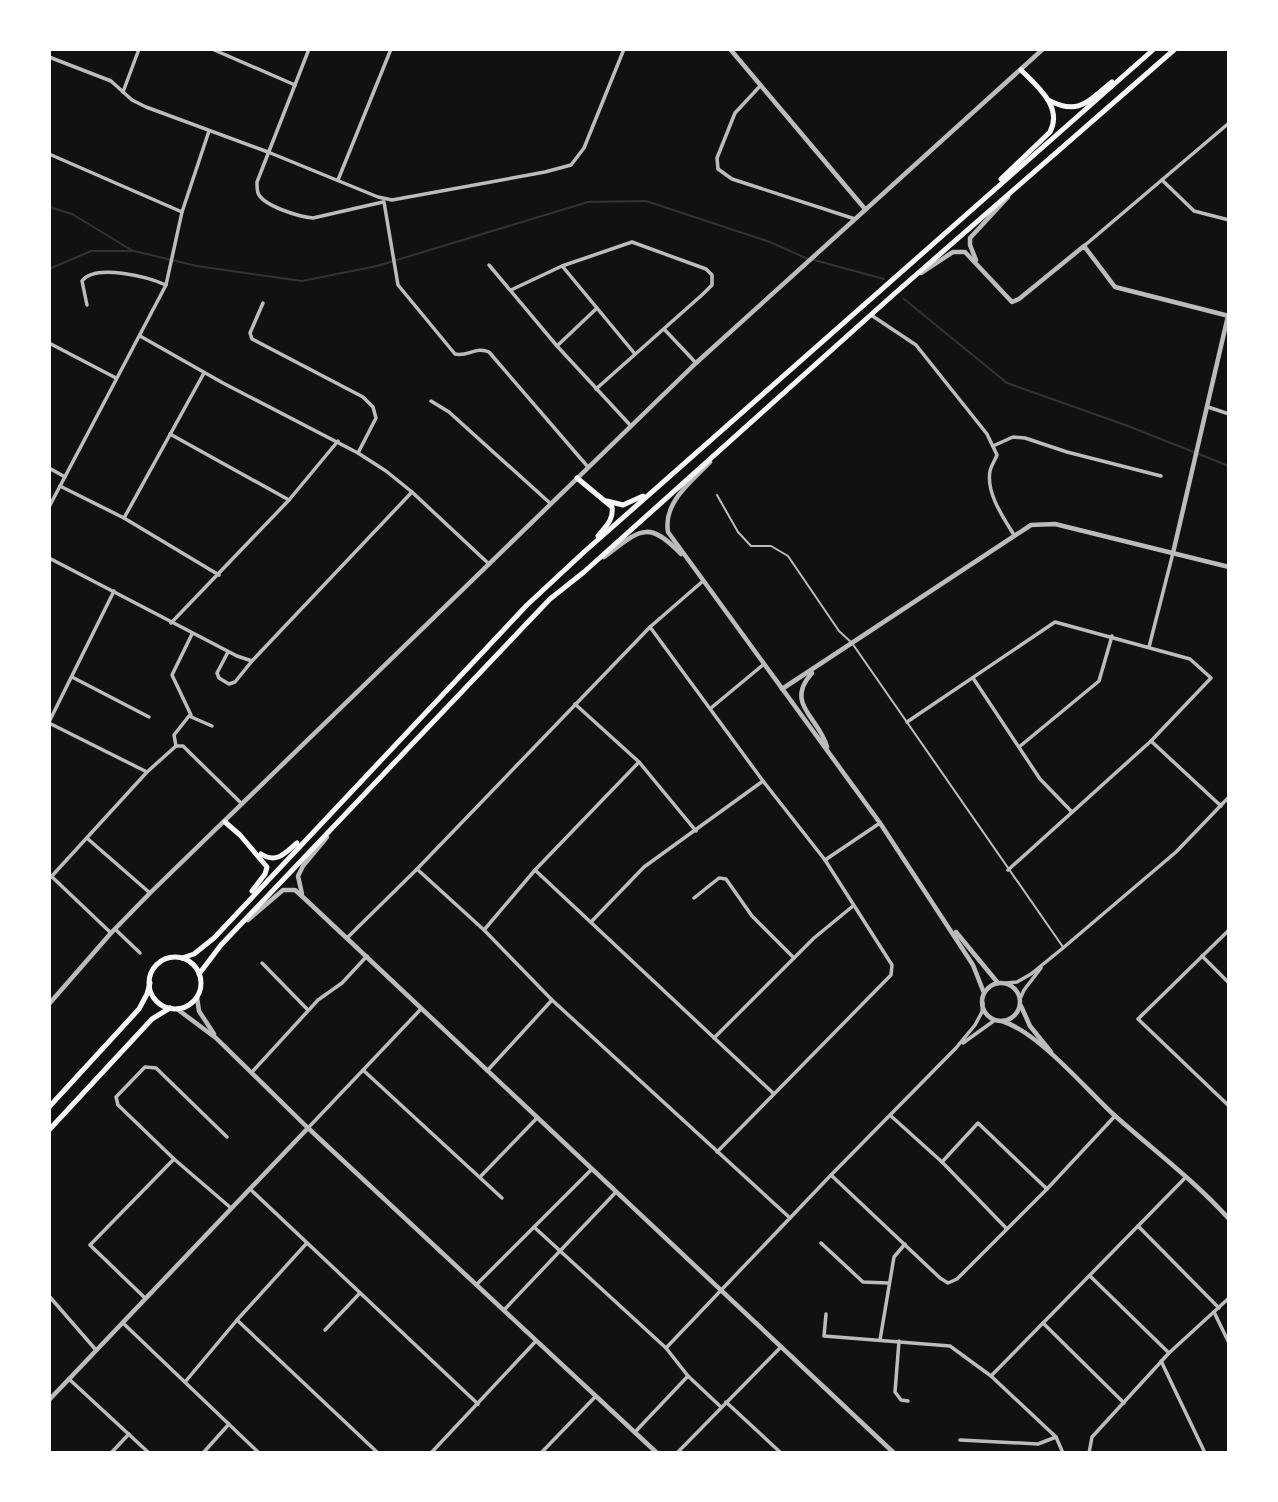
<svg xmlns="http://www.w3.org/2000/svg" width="1278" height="1502" font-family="'PT Serif',serif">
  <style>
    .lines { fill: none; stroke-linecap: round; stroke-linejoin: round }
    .stream { stroke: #333; stroke-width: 2 }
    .service { stroke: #bcbcbc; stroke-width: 2 }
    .minor { stroke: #bcbcbc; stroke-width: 3.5 }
    .tertiary { stroke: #bcbcbc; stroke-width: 4.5 }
    .primary { stroke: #f5f5f5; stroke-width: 5 }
  </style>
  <rect width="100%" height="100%" fill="#111"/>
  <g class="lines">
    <g class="stream">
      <polyline points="49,207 72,214 133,251"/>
      <polyline points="814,260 884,279"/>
      <polyline points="49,269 91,251 134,251 197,266 302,281 377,266 588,202 646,201 770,242 808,259"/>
      <polyline points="904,299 1007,383 1128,426 1229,466"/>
    </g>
    <polyline class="service" points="717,495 738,532 751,546 771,546 788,556 839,631 852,643 1063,947"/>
    <g class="minor">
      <polyline points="212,49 295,85"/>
      <path d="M309 49 257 182C257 185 257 190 258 193 263 206 300 217 313 218L383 202"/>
      <polyline points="49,57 111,81 132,100 146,107 268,152 378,197 392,200 545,172 571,165 584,148 624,49"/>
      <polyline points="761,85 735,113 717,158 718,169 732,179 855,219"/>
      <polyline points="123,92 139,49"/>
      <polyline points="49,154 182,212"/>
      <polyline points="338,180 391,49"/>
      <polyline points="1162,180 1194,211 1229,220"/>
      <path d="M384 202 398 285 455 354C468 357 476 346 489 352L588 467"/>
      <polyline points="1084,246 1229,123"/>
      <polyline points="489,265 557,346 631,426"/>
      <polyline points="563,267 635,354"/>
      <polyline points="511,290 562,266 632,242 706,269 712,275 712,285 703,294 596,389"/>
      <polyline points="263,303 250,333 252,339 363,397 373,407 376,418 358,453"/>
      <path d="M87 305 82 281C95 263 148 277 166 285"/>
      <path d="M871 315 916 345 987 434 997 455C995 460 991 466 990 471 986 493 1003 517 1014 535"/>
      <polyline points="664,329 696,363"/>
      <polyline points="140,336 223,383 358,453 386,471 412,492 489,564"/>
      <polyline points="49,343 116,378"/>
      <polyline points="557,346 597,308"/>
      <polyline points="431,401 449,412 551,504"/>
      <polyline points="1208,407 1229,414"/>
      <polyline points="170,434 289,500"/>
      <polyline points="993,446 1013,437 1025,438 1067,452 1161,476"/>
      <polyline points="49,468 65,477"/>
      <polyline points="60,486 124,518 219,575"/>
      <polyline points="49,507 166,285 182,212 209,131"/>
      <polyline points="124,518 204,373"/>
      <polyline points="49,558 237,656 252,661 412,492"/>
      <polyline points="171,623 289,500 338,441"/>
      <polyline points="650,627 763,781 825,860 892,965 891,975 717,1152"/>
      <polyline points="1149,647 1173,553"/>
      <polyline points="228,652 217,673 219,678 229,684 235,682 252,661"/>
      <polyline points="72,677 149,717"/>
      <polyline points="973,678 1040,779 1072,812"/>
      <polyline points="575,704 639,762 696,831"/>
      <polyline points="711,708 764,664"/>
      <polyline points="191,715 172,675 192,634"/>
      <polyline points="49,722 114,591"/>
      <polyline points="907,722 1055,622 1190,659 1211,678 1151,741 1008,870"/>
      <polyline points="49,723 147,772"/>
      <polyline points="1151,741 1221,806"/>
      <polyline points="176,746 183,746 242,804"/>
      <polyline points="176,746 174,735 189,716 212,726"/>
      <polyline points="1019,747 1099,681 1112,636"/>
      <polyline points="88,839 150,893"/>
      <polyline points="825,860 880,823"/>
      <polyline points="417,869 484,930 552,1000 790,1218"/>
      <polyline points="535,870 773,1093"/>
      <polyline points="49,874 111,933"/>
      <polyline points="51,877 147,772 176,746"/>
      <polyline points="694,898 719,878 726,879 752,916 794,958"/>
      <polyline points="591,922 644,867 763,781"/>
      <polyline points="115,929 140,953"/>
      <polyline points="484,930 535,870 639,762"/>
      <polyline points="1229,930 1138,1019 1229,1106"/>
      <polyline points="348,937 417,869 650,627 703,581"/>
      <polyline points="1202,956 1229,983"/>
      <polyline points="262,963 308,1010"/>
      <polyline points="1006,983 1017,982 1031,974 1063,948 1176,852 1229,797"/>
      <polyline points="1020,999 1024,990 1041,968"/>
      <polyline points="714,1038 814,938 853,906"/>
      <polyline points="963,1043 995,1020"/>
      <polyline points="363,1070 502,1198"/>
      <polyline points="487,1071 552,1000"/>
      <polyline points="252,1072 318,1000 342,983 367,956"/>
      <polyline points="891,1116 942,1162 1007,1229"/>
      <polyline points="308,1128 421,1009"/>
      <polyline points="227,1137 156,1068 145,1067 116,1097 118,1105 174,1159 231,1208"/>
      <polyline points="942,1162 978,1123 1047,1189"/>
      <polyline points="831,1175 940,1278 948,1283 957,1279 1047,1189 1115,1116"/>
      <polyline points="480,1177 537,1118"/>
      <polyline points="250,1189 478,1404"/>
      <polyline points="1138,1226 1219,1308"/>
      <polyline points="534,1227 666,1348 688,1376 721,1407"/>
      <polyline points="821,1243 863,1282 888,1283"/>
      <polyline points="1090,1276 1169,1353"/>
      <polyline points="476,1285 592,1169"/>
      <polyline points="49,1296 96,1350"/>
      <polyline points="145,1298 90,1245 174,1159"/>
      <polyline points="504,1310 616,1192"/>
      <polyline points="1214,1312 1229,1343"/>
      <polyline points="826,1314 824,1336 950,1346 991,1376 1056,1437 1063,1453"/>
      <polyline points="237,1320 378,1453"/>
      <polyline points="123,1323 259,1453"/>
      <polyline points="1043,1323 1124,1403"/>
      <polyline points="325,1330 360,1293"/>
      <polyline points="880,1340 894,1257 905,1244"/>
      <polyline points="899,1341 895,1392 901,1400 908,1401"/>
      <polyline points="666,1348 831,1175 956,1048 975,1025 982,1012 983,1003"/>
      <polyline points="1161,1361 1205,1453"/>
      <polyline points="991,1376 1186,1177"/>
      <polyline points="69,1379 149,1453"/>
      <polyline points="185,1382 237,1320 306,1244"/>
      <polyline points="726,1402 781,1453"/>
      <polyline points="635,1432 688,1376"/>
      <polyline points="960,1440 1038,1444 1056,1437"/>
      <polyline points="111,1453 129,1434"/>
      <polyline points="203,1453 229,1424"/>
      <polyline points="431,1453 536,1341"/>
      <polyline points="541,1453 596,1396"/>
      <polyline points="677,1453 781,1347"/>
      <polyline points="1089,1453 1092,1437 1169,1353 1229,1298"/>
    </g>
    <g class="tertiary">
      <polyline points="730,49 865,209"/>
      <polyline points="976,260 970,245 970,238 1008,197"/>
      <polyline points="921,273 953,252 965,252 1012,302 1019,299 1084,246 1115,287 1229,316"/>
      <path d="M710 462C691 482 663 502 668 532L880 823 973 965 984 993"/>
      <polyline points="1173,553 1228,316"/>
      <path d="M604 557C639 531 647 518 681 554"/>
      <path d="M812 673C784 704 819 717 827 747"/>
      <polyline points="782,689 1031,525 1055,524 1229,567"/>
      <polyline points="302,894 298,876 303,866 327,837"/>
      <polyline points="248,920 283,890 295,890 304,898 894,1453"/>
      <polyline points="956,932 998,983"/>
      <circle cx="1001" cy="1002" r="19"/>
      <polyline points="197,997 199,1011 214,1034"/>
      <polyline points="49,1004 111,933 150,893 696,363 1043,49"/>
      <polyline points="1021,1006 1030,1026 1051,1052"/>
      <polyline points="177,1009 216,1038 308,1128 657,1453"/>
      <path d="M1002 1021C1039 1033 1084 1087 1113 1114 1152 1149 1194 1180 1229 1219"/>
      <polyline points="49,1400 308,1128"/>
    </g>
    <g class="primary">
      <path d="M1048 100C1079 116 1087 102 1112 82"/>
      <path d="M1001 179 1050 132C1063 107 1038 87 1021 70"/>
      <path d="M577 478 612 507C614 520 605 527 598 536"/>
      <polyline points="607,501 623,505 643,496"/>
      <polyline points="225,822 240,835 267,867 265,874 252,891"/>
      <path d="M261 854C277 864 285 853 297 843"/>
      <circle cx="175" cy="983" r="26"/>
      <polyline points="182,958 194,954 214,938 527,605 584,552 1154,49"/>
      <polyline points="199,974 221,945 550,599 584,572 893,295 1175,49"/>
      <polyline points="49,1107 139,1009 147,994 150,983"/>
      <polyline points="49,1130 152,1019 170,1008"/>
    </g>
  </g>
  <rect width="1278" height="1502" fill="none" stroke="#ffffff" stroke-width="102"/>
</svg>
